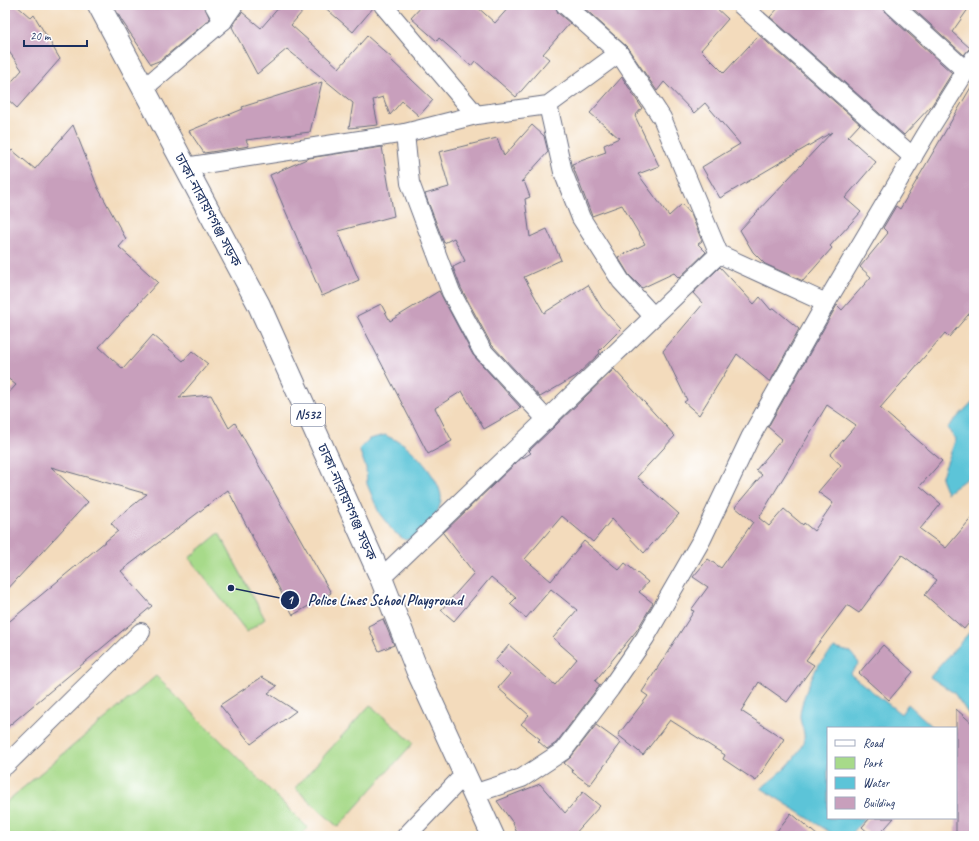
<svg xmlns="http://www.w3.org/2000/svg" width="979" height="841" font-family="Caveat,'Noto Sans Bengali',sans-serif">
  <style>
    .green { fill: #a7da8a; stroke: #618474 }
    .water { fill: #5cc4d8; stroke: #3c7a9b }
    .building { fill: #c89fbc; fill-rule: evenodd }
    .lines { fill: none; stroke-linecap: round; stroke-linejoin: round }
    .minor-casing { stroke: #676b7f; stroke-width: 20 }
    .trunk-casing { stroke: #676b7f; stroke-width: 24 }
    .minor { stroke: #fff; stroke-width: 18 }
    .trunk { stroke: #fff; stroke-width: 22 }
    .labels { text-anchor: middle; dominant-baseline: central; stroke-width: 3.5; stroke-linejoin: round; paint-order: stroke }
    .shield { fill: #fff; stroke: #5f6d8e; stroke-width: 1 }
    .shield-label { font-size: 13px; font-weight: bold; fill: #1b2f5e }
    .street-label { font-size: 14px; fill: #1b2f5e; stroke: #fff }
    .leader { fill: none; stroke: #1b2f5e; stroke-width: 1.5 }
    .callout-dot { fill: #1b2f5e; stroke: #fff; stroke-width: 1.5 }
    .mark-label { font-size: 12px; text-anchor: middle; font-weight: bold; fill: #fff }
    .callout-label { font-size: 15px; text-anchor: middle; font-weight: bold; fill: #1b2f5e; stroke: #fff; stroke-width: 3.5; stroke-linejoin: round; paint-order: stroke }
  </style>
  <rect width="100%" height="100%" fill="#fff"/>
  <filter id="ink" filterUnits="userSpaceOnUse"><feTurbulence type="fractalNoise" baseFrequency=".025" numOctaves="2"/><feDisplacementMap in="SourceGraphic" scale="8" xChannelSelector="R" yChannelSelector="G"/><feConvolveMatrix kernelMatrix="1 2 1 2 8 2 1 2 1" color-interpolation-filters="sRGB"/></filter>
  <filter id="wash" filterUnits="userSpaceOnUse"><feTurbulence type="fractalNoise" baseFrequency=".012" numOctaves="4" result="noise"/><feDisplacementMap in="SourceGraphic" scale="16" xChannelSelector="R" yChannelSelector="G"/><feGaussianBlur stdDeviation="0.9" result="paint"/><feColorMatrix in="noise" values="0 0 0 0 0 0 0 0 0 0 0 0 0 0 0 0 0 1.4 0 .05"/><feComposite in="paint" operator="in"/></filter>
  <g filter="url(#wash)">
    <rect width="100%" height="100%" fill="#f3dbbc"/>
    <g class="green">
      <polygon points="219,533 265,619 247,632 189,558"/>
      <polygon points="156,676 308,828 299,836 5,836 5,803"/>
      <polygon points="370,705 413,743 338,827 295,788"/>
    </g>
    <g class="water">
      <polygon points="974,400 974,479 970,476 947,493 941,478 956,439 947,428"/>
      <path d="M385 435C390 438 397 440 402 443 416 452 444 484 441 501 438 515 430 525 422 536L405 540 393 531 379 513 367 484 366 468 359 449 369 439Z"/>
      <polygon points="974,627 974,722 954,693 930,677"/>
      <path d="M834 648 850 652 859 663 850 674 901 714 908 704 934 728H828V818H865L850 836H836L761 788C776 777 796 761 803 743 807 733 800 726 800 716 800 705 810 680 816 669 820 662 828 655 834 648Z"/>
    </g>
    <g id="blocks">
      <g class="building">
        <polygon points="5,5 16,5 31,18 34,15 60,59 17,108 5,97 5,89 22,70 5,46"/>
        <polygon points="113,5 204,5 210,19 161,60 151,64 122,21"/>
        <polygon points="281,5 308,5 291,25 339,68 367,36 392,58 391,60 433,100 419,116 402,101 390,115 383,97 373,100 378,125 349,128 353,103 287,49 257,74 232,27 242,12 261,28"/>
        <polygon points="322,5 373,5 373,8 353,32"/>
        <polygon points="423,5 475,5 495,23 511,5 555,5 558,13 570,23 543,54 549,59 516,97 475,61 471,66 439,38 437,41 411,18"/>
        <polygon points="581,5 713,5 728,19 701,50 724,73 759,35 860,124 848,137 876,162 845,198 861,212 830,246 832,248 803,281 765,264 753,252 740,230 832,132 720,198 702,167 740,144 705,103 694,113 664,82 657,91 627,47"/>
        <polygon points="781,5 883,5 886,13 952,73 932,105 904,135 770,17"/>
        <polygon points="909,5 971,5 952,32 970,48 964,55"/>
        <polygon points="622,77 642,108 635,116 659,166 638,174 669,216 682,204 691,214 702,241 698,244 706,252 679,278 674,273 642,288 629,275 618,257 645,244 622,205 592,216 572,164 606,152 604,145 619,138 590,113"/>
        <polygon points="322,82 310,132 246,140 249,146 204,153 189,131 243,109 242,107"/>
        <path d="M974 82V308L949 337 945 333 880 408 942 461 920 486 941 504 920 529 946 548 974 515V617L964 629 925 595 937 580 902 555 859 613 847 605 806 660 814 665 787 702 759 682 741 711 784 739 756 781 723 759 725 755 670 720 643 755 618 735 648 696 642 692 694 611 691 610 708 587 693 577 708 559 721 568 753 522 735 507 762 475 756 470 782 439 768 427 837 305 842 310 871 277 860 267 888 233 883 228 896 206 900 209ZM827 405 856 425 830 455 841 465 818 492 833 503 814 531 804 523 803 525 784 509 769 526 759 518Z"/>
        <polygon points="73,125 98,188 126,239 119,247 158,282 99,347 123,369 153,335 183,361 192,351 208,364 179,398 211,395 229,428 235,423 331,593 293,615 228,490 121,571 152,606 5,729 5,625 118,531 111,523 147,494 51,467 88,502 5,592 5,397 16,385 5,376 5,158 12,150 35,169"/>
        <polygon points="532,125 544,136 548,152 521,182 524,181 530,197 525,199 530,237 547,229 561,260 524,277 544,313 588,285 602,308 621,329 599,351 600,353 576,376 540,397 491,344 461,288 453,267 465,261 454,238 444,243 425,194 449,187 439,152 497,138 504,156"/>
        <polygon points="382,147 394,216 338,231 359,280 322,296 270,175 309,158"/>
        <polygon points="720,267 754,304 760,297 771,310 774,308 799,329 770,382 737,354 699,415 684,402 687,400 663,351 703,304 693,293"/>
        <polygon points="439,291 473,355 521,408 484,429 462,391 435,408 452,441 428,454 357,316 381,304 390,321"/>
        <polygon points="614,369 675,436 637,477 679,514 644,553 612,519 593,542 562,516 525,559 551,581 584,541 619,570 625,563 648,582 639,592 653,603 637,630 595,681 600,685 556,743 547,749 538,741 540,739 521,724 529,715 498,688 510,674 495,661 509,645 555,685 577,659 553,638 577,610 551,589 526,618 510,604 516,598 491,577 454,621 441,610 474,573 443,533 518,461 531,453 529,451"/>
        <polygon points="383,619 394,645 379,651 368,626"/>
        <polygon points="883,645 913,672 889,700 859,673"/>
        <polygon points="262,677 277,686 268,693 296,711 251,744 220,705"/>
        <polygon points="956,709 974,725 974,836 956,836"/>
        <polygon points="596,725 621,743 590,785 572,772 573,771 564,763 571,757"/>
        <polygon points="540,784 565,813 583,792 600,806 573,836 518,836 513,823 497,801"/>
        <polygon points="791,813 818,836 773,836"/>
        <polygon points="870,818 894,818 878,836 872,836 862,827"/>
      </g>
    </g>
  </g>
  <g filter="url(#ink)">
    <use href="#blocks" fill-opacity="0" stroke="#676b7f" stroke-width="1"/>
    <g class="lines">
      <g class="minor-casing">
        <g id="minor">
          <polyline points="214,5 223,21"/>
          <polyline points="565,5 619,53 662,118 719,254"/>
          <polyline points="741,5 913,157"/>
          <polyline points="893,5 965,70"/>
          <polyline points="143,89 223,21 234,5"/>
          <polyline points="548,105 563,172 581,218 621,281 653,316"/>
          <polyline points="476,115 548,105 619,53"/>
          <polyline points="405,133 410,183 451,292 482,350 547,420"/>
          <polyline points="185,167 405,133 476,115 383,5"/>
          <polyline points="381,578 719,254 826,303"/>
          <polyline points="5,766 141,632"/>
          <polyline points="473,794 522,778 563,751 610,689 645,638 702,539 750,438 826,303 925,136 974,58"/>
          <polyline points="406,836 464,775"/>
        </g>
      </g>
      <g class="trunk-casing">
        <polyline id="trunk" points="99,5 259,305 381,578 417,670 493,836"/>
      </g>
      <use href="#minor" class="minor"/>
      <use href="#trunk" class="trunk"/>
    </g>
  </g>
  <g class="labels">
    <rect class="shield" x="291" y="404" width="34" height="22" rx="3"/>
    <g class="shield-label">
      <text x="308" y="415">N532</text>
    </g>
    <g class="street-label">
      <text transform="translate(208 210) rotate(62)">ঢাকা-নারায়ণগঞ্জ সড়ক</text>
      <text transform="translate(347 502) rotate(66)">ঢাকা-নারায়ণগঞ্জ সড়ক</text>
    </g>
  </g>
  <path class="leader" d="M231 588L290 600"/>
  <g class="callout-dot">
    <circle cx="231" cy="588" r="4"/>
    <circle cx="290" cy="600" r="10"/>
  </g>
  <g class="mark-label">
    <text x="290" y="604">1</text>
  </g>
  <g class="callout-label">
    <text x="385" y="605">Police Lines School Playground</text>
  </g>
  <rect width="979" height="841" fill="none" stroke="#fff" stroke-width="20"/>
  <rect x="827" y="727" width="130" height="92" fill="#ffffff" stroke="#a4acbf"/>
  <rect x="835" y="740" width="20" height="6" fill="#ffffff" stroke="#a4acbf"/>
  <text x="863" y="747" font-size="12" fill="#1b2f5e">Road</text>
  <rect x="835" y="757" width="20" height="12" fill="#a7da8a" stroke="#a4acbf"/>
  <text x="863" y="767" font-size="12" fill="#1b2f5e">Park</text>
  <rect x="835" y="777" width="20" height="12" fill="#5cc4d8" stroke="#a4acbf"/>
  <text x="863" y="787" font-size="12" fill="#1b2f5e">Water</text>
  <rect x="835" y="797" width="20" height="12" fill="#c89fbc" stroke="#a4acbf"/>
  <text x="863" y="807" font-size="12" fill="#1b2f5e">Building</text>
  <path d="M24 40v6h63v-6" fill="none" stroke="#1b2f5e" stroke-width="2"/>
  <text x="30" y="40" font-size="12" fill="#1b2f5e" stroke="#ffffff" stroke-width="3" paint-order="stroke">20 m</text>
</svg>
